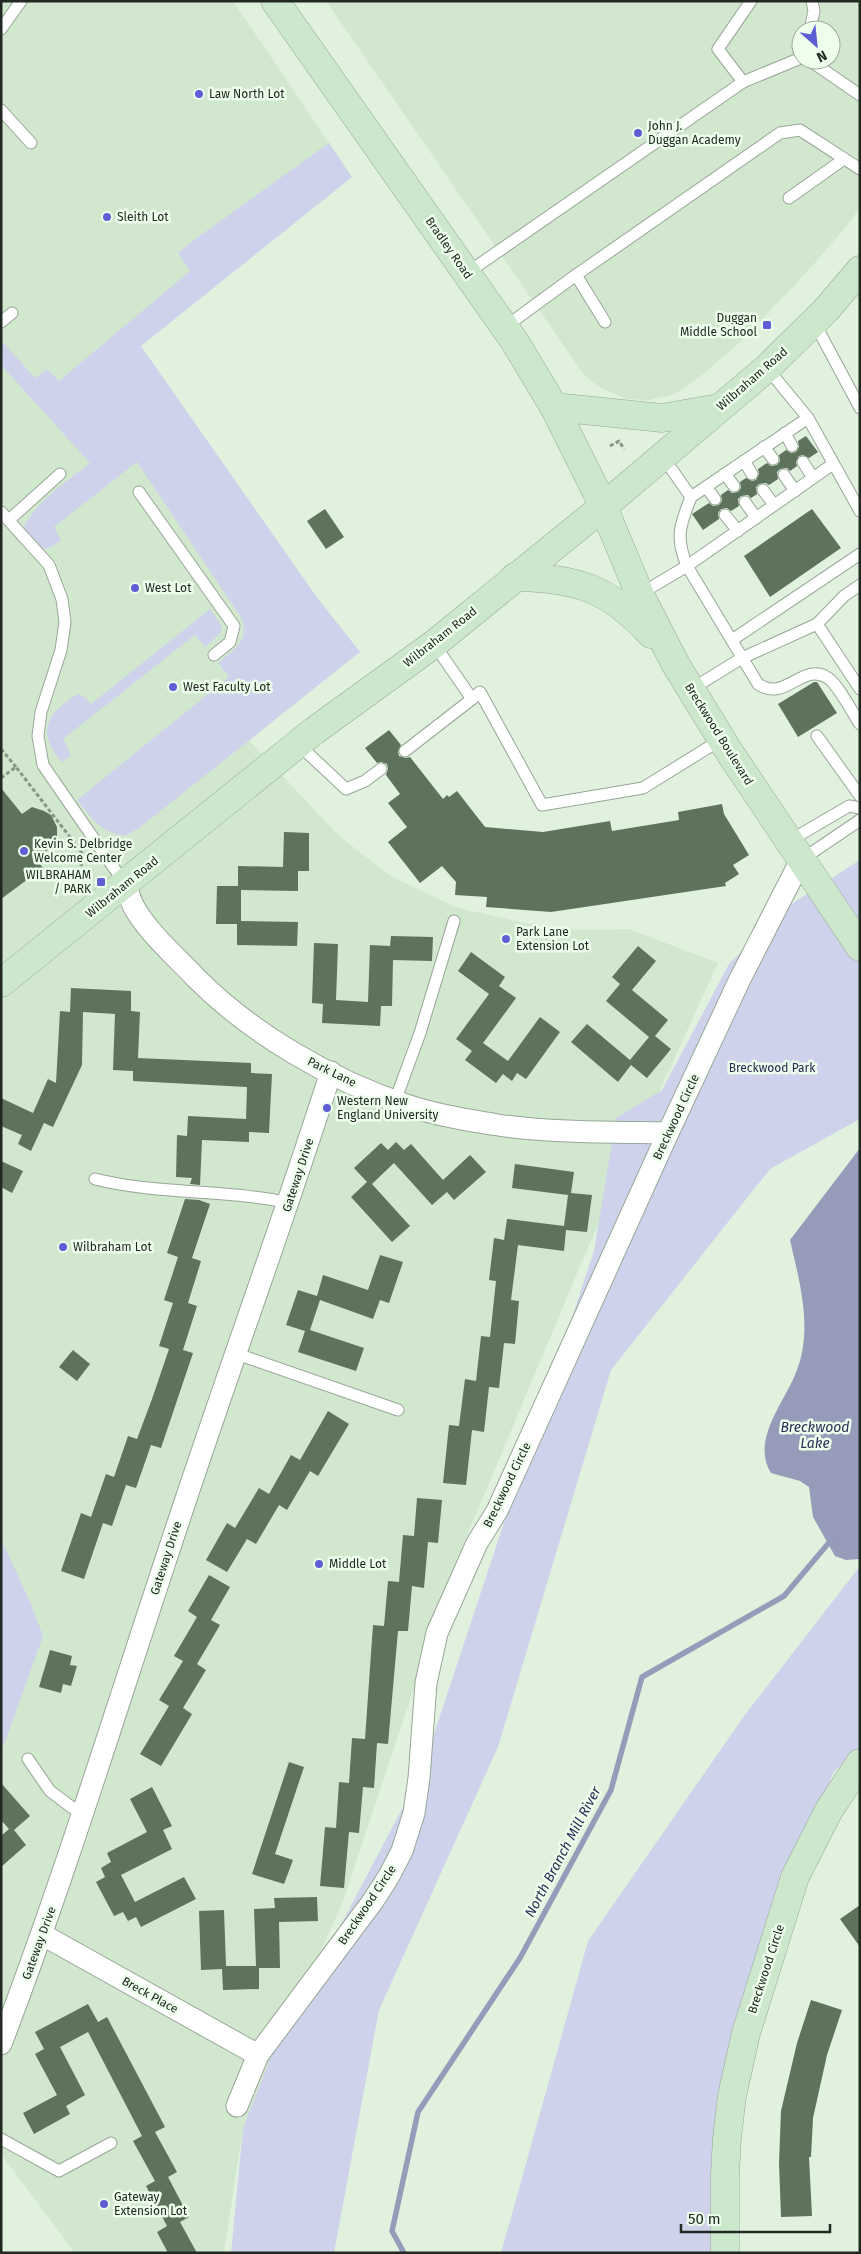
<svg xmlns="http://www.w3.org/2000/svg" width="861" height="2254" font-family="'Fira Sans',sans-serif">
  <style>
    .built { fill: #d1e8cf; fill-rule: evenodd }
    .green { fill: #ced3eb }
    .water { fill: #969bba }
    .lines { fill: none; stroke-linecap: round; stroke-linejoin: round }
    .stream { stroke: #969bba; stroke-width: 5.5 }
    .building { fill: #5d735b }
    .lane-casing { stroke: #97a796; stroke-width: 13 }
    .street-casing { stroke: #97a796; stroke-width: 23 }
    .secondary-casing { stroke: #97a796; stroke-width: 29 }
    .path { stroke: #889587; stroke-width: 3; stroke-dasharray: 4 2.5; stroke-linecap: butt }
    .lane { stroke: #fff; stroke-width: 11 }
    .street { stroke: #fff; stroke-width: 21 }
    .secondary { stroke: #cce7cb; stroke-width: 28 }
    .poi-dot { fill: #5d5ed6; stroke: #edffec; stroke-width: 2 }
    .labels { text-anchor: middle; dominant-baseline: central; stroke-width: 5; stroke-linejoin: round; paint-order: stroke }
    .poi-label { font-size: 12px; fill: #222922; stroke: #edffec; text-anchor: start }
    .street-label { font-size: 12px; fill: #222922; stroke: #edffec }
    .park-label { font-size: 12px; fill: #252852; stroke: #edffec }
    .water-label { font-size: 14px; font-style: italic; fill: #2b2e59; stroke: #edffec }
  </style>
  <rect width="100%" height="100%" fill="#e0f2de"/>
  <g class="built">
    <polygon points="1,1 233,1 352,177 101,375 309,686 247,738 339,836 391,876 455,907 557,930 629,929 718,963 586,1252 456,1562 343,1901 243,2128 224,2253 75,2253 1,2154"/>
    <path d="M326 1H860V207L850 222 807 272 741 341 700 377 673 395 649 400 626 399 599 387 584 375ZM801 30H831V60H801Z"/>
  </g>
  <g class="green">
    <path d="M329 143 352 177 141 346 316 596 360 652 138 829 124 836C99 831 93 819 77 800L229 677 218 663C234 649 249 642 242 619L137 462 54 527 61 540 50 548 42 549 33 541 24 527C34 503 70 479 90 463L1 365V340L35 378 47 369 59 381 190 271 178 253 198 237Z"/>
    <path d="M210 609 221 625 222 632 205 647 195 635 63 739 71 755 62 762C57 756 51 749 49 742 41 719 61 704 78 694L84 697 91 704Z"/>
    <polygon points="860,860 860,1119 770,1169 611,1370 498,1747 379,2010 334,2253 231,2253 243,2128 271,2057 421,1773 594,1251 616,1118 662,1090 729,964 785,908"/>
    <polygon points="1,1539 31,1604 43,1636 4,1745 1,1747"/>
    <polygon points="860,1566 860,1746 833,1773 749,2039 718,2253 501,2253 588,1941 744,1716"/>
  </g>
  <path class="water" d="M860 1148V1559L846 1560 835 1556 813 1517 809 1487 800 1481 771 1473C751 1441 783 1404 795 1375 814 1331 800 1284 790 1240Z"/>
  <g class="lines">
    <polyline class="stream" points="404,2253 392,2231 418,2112 520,1958 611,1790 642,1677 784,1596 832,1539"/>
  </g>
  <g class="building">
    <polygon points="806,436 818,452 809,458 803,455 799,456 796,462 797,466 790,471 787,468 780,469 777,472 778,479 769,485 766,483 759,484 756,487 757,494 751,498 748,495 741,496 738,499 739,506 731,511 727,508 721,509 718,513 719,519 703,530 692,514 709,503 713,506 719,505 722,501 721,495 728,490 732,493 738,492 741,488 740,482 746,478 752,481 756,480 759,474 758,469 767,463 771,466 777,465 780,461 779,455 786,450 791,453 796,452 799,447 798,441"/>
    <polygon points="325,509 344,537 326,549 307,521"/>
    <polygon points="812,509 841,548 770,597 744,556"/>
    <polygon points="814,682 817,682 837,713 798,737 778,704"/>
    <polygon points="389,730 401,745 398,752 399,756 406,758 410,757 443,799 447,795 449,797 457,791 485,827 543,832 610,821 612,831 679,820 678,812 722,804 724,814 749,855 733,865 739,874 725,883 726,886 551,912 486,907 487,897 455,895 456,882 442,866 420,883 388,842 407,827 388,803 400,794 386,775 388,769 387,764 381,762 377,763 365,748"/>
    <polygon points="1,788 22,814 32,807 44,811 51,815 57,827 57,843 36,859 43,868 1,899"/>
    <polygon points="284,832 309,833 309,871 298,871 298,891 241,890 241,921 298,922 297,946 237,945 237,924 216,924 217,886 238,886 238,866 283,867"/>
    <polygon points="391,936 433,937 432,961 393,960 392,1006 381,1006 380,1026 322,1023 323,1004 312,1003 314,943 338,944 336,1000 368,1002 370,945 390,946"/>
    <polygon points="638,946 656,961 632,990 668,1020 655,1036 671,1049 647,1078 631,1065 618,1082 571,1042 587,1024 630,1060 649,1037 606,1001 620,984 612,977"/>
    <polygon points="471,952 505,977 499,986 516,998 483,1043 508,1061 540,1017 560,1032 526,1079 517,1073 512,1081 503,1074 496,1083 465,1060 472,1051 456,1039 489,994 458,971"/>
    <polygon points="71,988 131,991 131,1011 140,1012 138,1058 251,1063 251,1073 272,1074 269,1133 249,1132 249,1142 202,1140 200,1185 190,1184 192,1178 176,1177 177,1135 187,1136 188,1116 246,1119 247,1087 133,1081 133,1071 113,1070 115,1014 83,1012 82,1065 53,1127 44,1123 31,1151 18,1144 22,1135 1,1126 1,1098 33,1113 48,1079 56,1083 60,1011 70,1012"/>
    <polygon points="396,1142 404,1150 411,1144 443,1180 470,1155 486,1172 454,1200 447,1192 432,1205 394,1163 372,1184 410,1226 392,1242 351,1197 367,1182 354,1168 381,1143 388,1150"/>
    <polygon points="1,1161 23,1171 12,1193 1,1187"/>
    <polygon points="515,1164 574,1172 571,1193 592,1195 587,1232 566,1230 564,1251 518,1245 511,1300 519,1301 515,1344 504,1343 499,1388 489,1387 484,1432 472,1430 466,1485 443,1483 449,1425 459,1426 465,1379 476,1381 481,1336 490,1337 496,1281 489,1280 494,1238 504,1240 507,1219 564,1226 568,1195 512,1188"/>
    <polygon points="185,1199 199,1200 210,1204 192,1258 201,1261 188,1303 197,1306 183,1350 193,1353 161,1448 151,1445 136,1488 126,1485 112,1526 103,1523 84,1579 61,1571 81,1513 91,1517 106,1474 114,1477 128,1436 137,1439 152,1399 169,1349 159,1346 173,1303 164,1300 178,1257 167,1253"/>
    <polygon points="380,1255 403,1262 389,1303 380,1300 373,1319 320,1300 310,1330 364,1348 356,1371 298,1352 305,1331 286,1325 298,1290 317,1296 323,1275 368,1290"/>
    <polygon points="73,1350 90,1364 77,1381 59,1367"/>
    <polygon points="328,1411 349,1424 318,1476 310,1471 287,1510 279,1505 256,1544 247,1539 227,1572 206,1560 227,1523 235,1528 259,1488 269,1494 291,1455 300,1460"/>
    <polygon points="417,1498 442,1500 438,1543 428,1542 424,1588 412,1586 408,1631 398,1631 388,1744 377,1743 374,1788 363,1787 359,1833 349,1832 344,1888 320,1886 325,1827 336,1828 339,1782 349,1783 352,1738 365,1739 373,1625 384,1626 388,1581 399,1582 403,1535 414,1536"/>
    <polygon points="209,1575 230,1587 211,1620 220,1625 197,1664 206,1670 183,1708 192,1714 161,1766 140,1754 169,1706 159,1700 183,1661 174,1656 197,1617 188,1611"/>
    <polygon points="50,1650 72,1656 70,1665 77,1666 71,1686 63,1684 61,1693 39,1687"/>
    <polygon points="289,1762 304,1767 275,1854 293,1860 284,1884 252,1874"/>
    <polygon points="1,1783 30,1816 14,1830 26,1845 1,1867 1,1836 9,1829 1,1820"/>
    <polygon points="152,1787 172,1826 163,1830 172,1849 121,1875 135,1902 184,1877 196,1899 141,1927 136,1917 128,1921 123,1912 114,1916 96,1882 105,1877 101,1868 111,1862 107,1853 147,1832 130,1799"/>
    <polygon points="317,1897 318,1921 279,1922 280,1968 259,1968 259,1989 223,1990 222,1969 201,1970 199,1911 224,1910 226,1966 256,1966 254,1909 275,1908 274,1898"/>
    <polygon points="860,1905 860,1947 840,1919"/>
    <polygon points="811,2000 842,2010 827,2055 813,2118 811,2157 809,2157 812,2216 781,2217 779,2163 781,2111 797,2043"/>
    <polygon points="88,2004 98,2022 107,2017 165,2127 155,2132 177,2172 168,2177 189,2217 180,2222 197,2253 168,2253 157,2232 167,2226 146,2186 155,2181 133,2141 142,2136 88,2032 60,2047 85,2095 66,2106 70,2114 34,2134 23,2113 57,2095 35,2054 44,2049 35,2032"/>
  </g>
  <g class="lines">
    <g class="lane-casing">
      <g id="lane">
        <polyline points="1,29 21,1"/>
        <polyline points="810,30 814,11 812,1"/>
        <polyline points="809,60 860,95"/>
        <polyline points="743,82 718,49 751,1"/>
        <polyline points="1,110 31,143"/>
        <polyline points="789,198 844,159"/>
        <polyline points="467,273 743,82 801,58"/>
        <polyline points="576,275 605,322"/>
        <polyline points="1,322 12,313"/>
        <polyline points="814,322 860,408"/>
        <polyline points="505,327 576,275 780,133 800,130 860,169"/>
        <polyline points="767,368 808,418"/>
        <polyline points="785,433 792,446"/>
        <polyline points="764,447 773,459"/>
        <polyline points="744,461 752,474"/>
        <polyline points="803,462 813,478"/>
        <path d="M833 464 687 566 758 684C785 703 803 661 828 678 839 686 852 712 860 724"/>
        <polyline points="725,474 734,486"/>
        <polyline points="784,475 795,491"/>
        <polyline points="706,487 715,499"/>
        <polyline points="763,490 774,505"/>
        <polyline points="139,492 234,626 230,642 214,655"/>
        <polyline points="691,497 808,418 860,511"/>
        <polyline points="745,502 756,518"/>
        <polyline points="1,512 49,565 62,599 65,622 61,650 41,712 38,736 43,765 125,884"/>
        <polyline points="725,515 738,531"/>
        <polyline points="9,520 60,474"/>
        <path d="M640 594 687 566C675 537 680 525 691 497L663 457"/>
        <polyline points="817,624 860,689"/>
        <polyline points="732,640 860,554"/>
        <polyline points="434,644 472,699 480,692 542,805 643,788 722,739"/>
        <polyline points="690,690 742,658 817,624 844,596 860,585"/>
        <polyline points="817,736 860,796"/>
        <polyline points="298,744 346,789 365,781 381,769"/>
        <polyline points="405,751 472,699"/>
        <polyline points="789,841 849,806 860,808"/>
        <polyline points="801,860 860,820"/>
        <polyline points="395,1101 420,1033 454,921"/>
        <path d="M95 1179C159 1195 225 1189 290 1203"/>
        <polyline points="237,1354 398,1410"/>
        <polyline points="28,1759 50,1791 82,1815"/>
        <polyline points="1,2139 59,2171 111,2143"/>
      </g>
    </g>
    <g class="street-casing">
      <g id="street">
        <path d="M125 884C128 892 131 902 135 909 149 933 176 957 195 977 250 1033 331 1080 406 1105 436 1115 467 1120 498 1125 554 1133 612 1132 668 1133"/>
        <polyline points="43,1935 258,2055"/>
        <path d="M1 2044C69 1866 124 1683 185 1502 233 1358 285 1216 331 1072"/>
        <polyline points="237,2106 258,2055 373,1901 389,1876 402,1851 414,1813 419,1778 426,1683 437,1633 477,1543 497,1511 668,1133 740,979 801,860"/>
      </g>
    </g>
    <g class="secondary-casing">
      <g id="secondary">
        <polyline points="275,1 515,342 554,407 600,499 640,595 676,665 730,753 860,947"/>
        <polyline points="554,407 662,418 719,408"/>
        <path d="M515 577C576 578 609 588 651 634"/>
        <polyline points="1,983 314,731 434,644 604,506 767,368 826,310 860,270"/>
        <polyline points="725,2253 725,2175 727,2138 732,2096 746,2033 795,1877 829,1810 860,1763"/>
      </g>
    </g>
    <g class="path">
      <polyline points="610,446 619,441 624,449"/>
      <polyline points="1,749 16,767"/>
      <polyline points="1,778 16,767 83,854 80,871"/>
    </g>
    <use href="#lane" class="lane"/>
    <use href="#street" class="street"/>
    <use href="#secondary" class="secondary"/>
  </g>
  <g class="poi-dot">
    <circle cx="199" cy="94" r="5"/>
    <circle cx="638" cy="133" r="5"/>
    <circle cx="107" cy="217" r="5"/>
    <rect x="762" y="320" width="10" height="10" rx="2.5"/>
    <circle cx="135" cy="588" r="5"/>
    <circle cx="173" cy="687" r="5"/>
    <circle cx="24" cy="851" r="5"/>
    <rect x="96" y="877" width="10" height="10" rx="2.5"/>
    <circle cx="506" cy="939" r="5"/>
    <circle cx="327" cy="1108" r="5"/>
    <circle cx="63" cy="1247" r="5"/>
    <circle cx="319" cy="1564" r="5"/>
    <circle cx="104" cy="2204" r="5"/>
  </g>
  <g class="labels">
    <g class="poi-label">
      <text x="209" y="94">Law North Lot</text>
      <text x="648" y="126">John J.<tspan x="648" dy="14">Duggan Academy</tspan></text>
      <text x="117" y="217">Sleith Lot</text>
      <text x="757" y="318" text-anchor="end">Duggan<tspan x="757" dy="14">Middle School</tspan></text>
      <text x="145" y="588">West Lot</text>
      <text x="183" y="687">West Faculty Lot</text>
      <text x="34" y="844">Kevin S. Delbridge<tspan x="34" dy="14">Welcome Center</tspan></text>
      <text x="91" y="875" text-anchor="end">WILBRAHAM<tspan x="91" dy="14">/ PARK</tspan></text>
      <text x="516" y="932">Park Lane<tspan x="516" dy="14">Extension Lot</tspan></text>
      <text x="337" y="1101">Western New<tspan x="337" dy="14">England University</tspan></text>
      <text x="73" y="1247">Wilbraham Lot</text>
      <text x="329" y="1564">Middle Lot</text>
      <text x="114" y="2197">Gateway<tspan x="114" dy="14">Extension Lot</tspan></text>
    </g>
    <g class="street-label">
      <text transform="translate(449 248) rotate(55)">Bradley Road</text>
      <text transform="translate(752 379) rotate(-41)">Wilbraham Road</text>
      <text transform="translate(440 637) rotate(-38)">Wilbraham Road</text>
      <text transform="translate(719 734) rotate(58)">Breckwood Boulevard</text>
      <text transform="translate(122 887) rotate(-39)">Wilbraham Road</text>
      <text transform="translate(332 1072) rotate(26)">Park Lane</text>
      <text transform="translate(676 1117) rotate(-65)">Breckwood Circle</text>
      <text transform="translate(298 1175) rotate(-72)">Gateway Drive</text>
      <text transform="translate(507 1485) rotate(-64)">Breckwood Circle</text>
      <text transform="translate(166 1558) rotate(-72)">Gateway Drive</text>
      <text transform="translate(367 1905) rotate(-56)">Breckwood Circle</text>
      <text transform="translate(39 1943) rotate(-70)">Gateway Drive</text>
      <text transform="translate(766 1969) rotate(-72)">Breckwood Circle</text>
      <text transform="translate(150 1995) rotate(29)">Breck Place</text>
    </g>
    <g class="park-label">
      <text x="772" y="1068">Breckwood Park</text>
    </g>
    <g class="water-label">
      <text x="815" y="1427">Breckwood<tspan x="815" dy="16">Lake</tspan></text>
      <text transform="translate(563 1852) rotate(-62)">North Branch Mill River</text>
    </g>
  </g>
  <rect width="861" height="2254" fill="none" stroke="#222922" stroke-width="5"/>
  <g transform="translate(816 45) rotate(153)"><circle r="24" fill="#edffec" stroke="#9ca99b"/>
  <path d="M0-4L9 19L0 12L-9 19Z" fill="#5d5ed6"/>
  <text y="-8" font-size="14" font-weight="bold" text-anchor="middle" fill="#222922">N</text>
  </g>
  <path d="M681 2224v8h149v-8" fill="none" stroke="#222922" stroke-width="2.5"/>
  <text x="688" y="2224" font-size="15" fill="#222922" stroke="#edffec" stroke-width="4" paint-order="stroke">50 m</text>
</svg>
